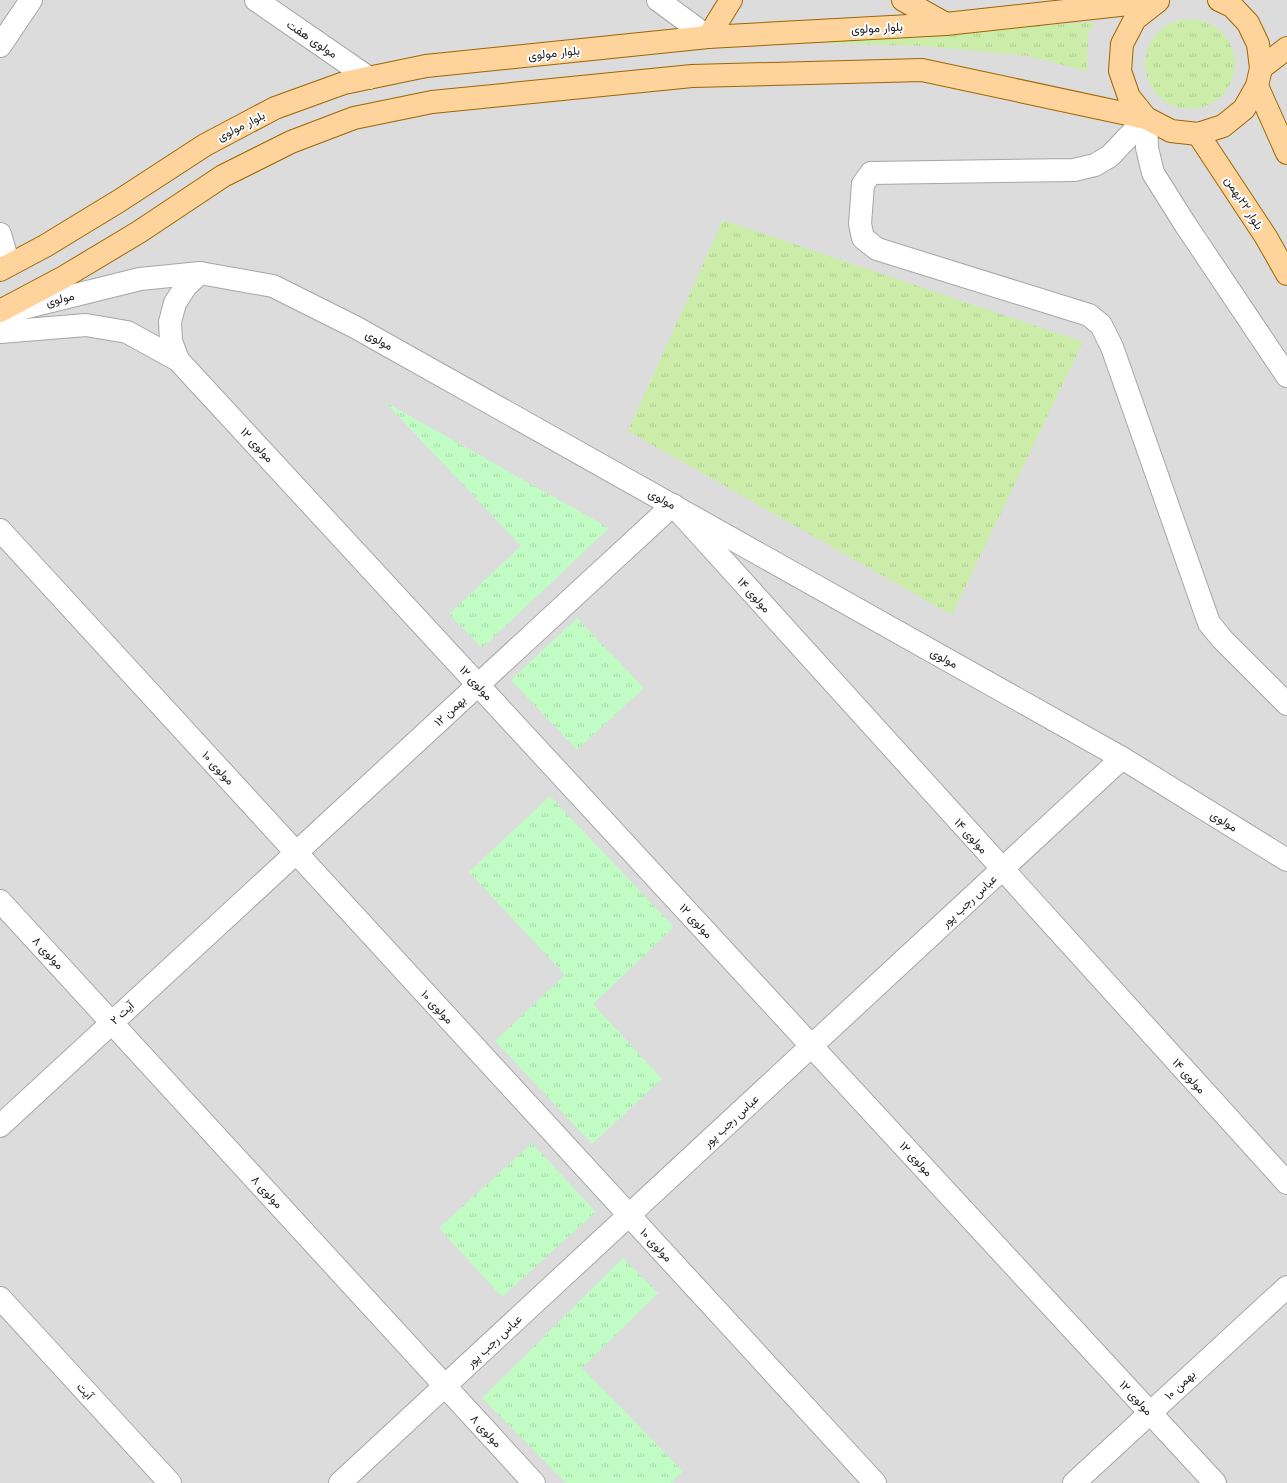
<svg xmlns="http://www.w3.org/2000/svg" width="1287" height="1483" font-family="Arial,Vazirmatn,sans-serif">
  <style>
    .residential { fill: #dddcdc }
    .grass { fill: url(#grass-tufts) }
    .park { fill: url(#park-tufts) }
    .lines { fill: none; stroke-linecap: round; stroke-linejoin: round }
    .minor-casing { stroke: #a6a6a6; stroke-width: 24 }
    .major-casing { stroke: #9b6600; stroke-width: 24 }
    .minor { stroke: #fff; stroke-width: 22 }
    .major { stroke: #ffd39c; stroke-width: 22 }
    .labels { text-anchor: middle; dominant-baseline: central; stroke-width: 4; stroke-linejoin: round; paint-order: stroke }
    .street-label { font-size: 12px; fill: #1f1f1f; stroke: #fff }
  </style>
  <defs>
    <pattern id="grass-tufts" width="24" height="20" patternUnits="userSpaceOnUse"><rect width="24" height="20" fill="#cbeda9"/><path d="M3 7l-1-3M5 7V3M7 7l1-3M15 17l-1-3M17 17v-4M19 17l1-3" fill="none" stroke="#aecb91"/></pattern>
    <pattern id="park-tufts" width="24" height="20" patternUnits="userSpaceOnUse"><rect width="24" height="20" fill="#c0fcc4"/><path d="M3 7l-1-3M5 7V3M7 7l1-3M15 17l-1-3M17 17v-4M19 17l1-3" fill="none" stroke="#a5d8a8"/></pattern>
  </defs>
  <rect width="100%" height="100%" fill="#f1ede5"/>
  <rect class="residential" x="0" y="0" width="1287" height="1483"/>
  <g class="grass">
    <circle cx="1190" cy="64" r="45"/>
    <polygon points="1094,22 1088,35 1087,71 1028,56 923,46 794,42"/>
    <polygon points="723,220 1083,342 952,615 628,431"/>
  </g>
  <g class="park">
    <polygon points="385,402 609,528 482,648 449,614 521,546"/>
    <polygon points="577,618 644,688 577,750 511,680"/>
    <polygon points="550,796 674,927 593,1004 662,1079 592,1144 495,1041 565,975 469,872"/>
    <polygon points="532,1143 596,1212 502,1297 439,1228"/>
    <polygon points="623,1258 658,1293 582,1368 683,1471 671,1483 566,1483 482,1398"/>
  </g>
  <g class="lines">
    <g class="minor-casing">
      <g id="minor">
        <polyline points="256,0 369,78"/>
        <polyline points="658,0 708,37"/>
        <polyline points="0,46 31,0"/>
        <polyline points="1146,118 1110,156 1095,165 1074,170 871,173 863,184 860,224 863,238 877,249 1089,315 1101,325 1112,347 1209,623 1222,639 1287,704"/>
        <polyline points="1146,118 1147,148 1153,173 1185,224 1287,376"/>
        <polyline points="0,234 9,265"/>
        <polyline points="7,312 140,279 200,273 273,286 355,327 1122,758 1287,860"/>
        <polyline points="0,332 86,325 127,332 178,360 1215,1483"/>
        <polyline points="178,360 171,341 170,322 175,303 186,286 200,273"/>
        <polyline points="0,530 875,1483"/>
        <polyline points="0,901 534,1483"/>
        <polyline points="0,1126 673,505 1287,1183"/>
        <polyline points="0,1298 170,1483"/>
        <polyline points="340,1483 1122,758"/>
        <polyline points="1074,1483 1287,1287"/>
      </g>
    </g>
    <g class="major-casing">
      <g id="major">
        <polyline points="903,0 946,24"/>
        <polyline points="1158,1 1135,19 1122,44 1120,71 1129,97 1146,118 1171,131 1198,134 1223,126 1244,109 1257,86 1261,68 1258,44 1248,23 1232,6 1219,0"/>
        <polyline points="708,37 731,0"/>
        <polyline points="1261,68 1287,48"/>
        <polyline points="1257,86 1287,153"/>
        <polyline points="1198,134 1266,237 1287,274"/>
        <polyline points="0,270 45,246 119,201 205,145 275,108 344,83 426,66 708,37 946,24 1156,1"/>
        <polyline points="0,311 64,277 139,232 223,176 291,142 354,118 432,102 692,76 922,70 1146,118"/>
      </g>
    </g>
    <use href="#minor" class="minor"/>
    <use href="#major" class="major"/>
  </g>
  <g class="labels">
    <g class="street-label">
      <text transform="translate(877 28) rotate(-3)">بلوار مولوی</text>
      <text transform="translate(312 39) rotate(34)">مولوی هفت</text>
      <text transform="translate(554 53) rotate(-6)">بلوار مولوی</text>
      <text transform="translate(241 126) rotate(-27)">بلوار مولوی</text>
      <text transform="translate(1244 203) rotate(57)">بلوار ۲۲بهمن</text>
      <text transform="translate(60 299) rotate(-14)">مولوی</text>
      <text transform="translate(379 340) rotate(29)">مولوی</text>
      <text transform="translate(257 445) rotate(47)">مولوی ۱۲</text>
      <text transform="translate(662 499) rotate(29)">مولوی</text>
      <text transform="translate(754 595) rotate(48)">مولوی ۱۴</text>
      <text transform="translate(944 658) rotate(29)">مولوی</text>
      <text transform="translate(476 683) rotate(47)">مولوی ۱۲</text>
      <text transform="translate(450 711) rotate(-43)">بهمن ۱۲</text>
      <text transform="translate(218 768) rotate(47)">مولوی ۱۰</text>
      <text transform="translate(1224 821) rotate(32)">مولوی</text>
      <text transform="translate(971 836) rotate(48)">مولوی ۱۴</text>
      <text transform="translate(969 901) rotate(-43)">عباس رجب پور</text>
      <text transform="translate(696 921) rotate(47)">مولوی ۱۲</text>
      <text transform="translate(48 953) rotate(47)">مولوی ۸</text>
      <text transform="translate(437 1007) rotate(47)">مولوی ۱۰</text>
      <text transform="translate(122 1013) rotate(-43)">آیت ۲</text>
      <text transform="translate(1189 1076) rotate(48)">مولوی ۱۴</text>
      <text transform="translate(731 1121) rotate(-43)">عباس رجب پور</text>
      <text transform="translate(916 1159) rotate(47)">مولوی ۱۲</text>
      <text transform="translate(267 1192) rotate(47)">مولوی ۸</text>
      <text transform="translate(656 1245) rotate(47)">مولوی ۱۰</text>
      <text transform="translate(494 1341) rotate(-43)">عباس رجب پور</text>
      <text transform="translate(1180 1385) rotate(-43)">بهمن ۱۰</text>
      <text transform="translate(85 1391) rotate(47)">آیت</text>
      <text transform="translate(1136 1398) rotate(47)">مولوی ۱۲</text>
      <text transform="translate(486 1431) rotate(47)">مولوی ۸</text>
    </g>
  </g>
</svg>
